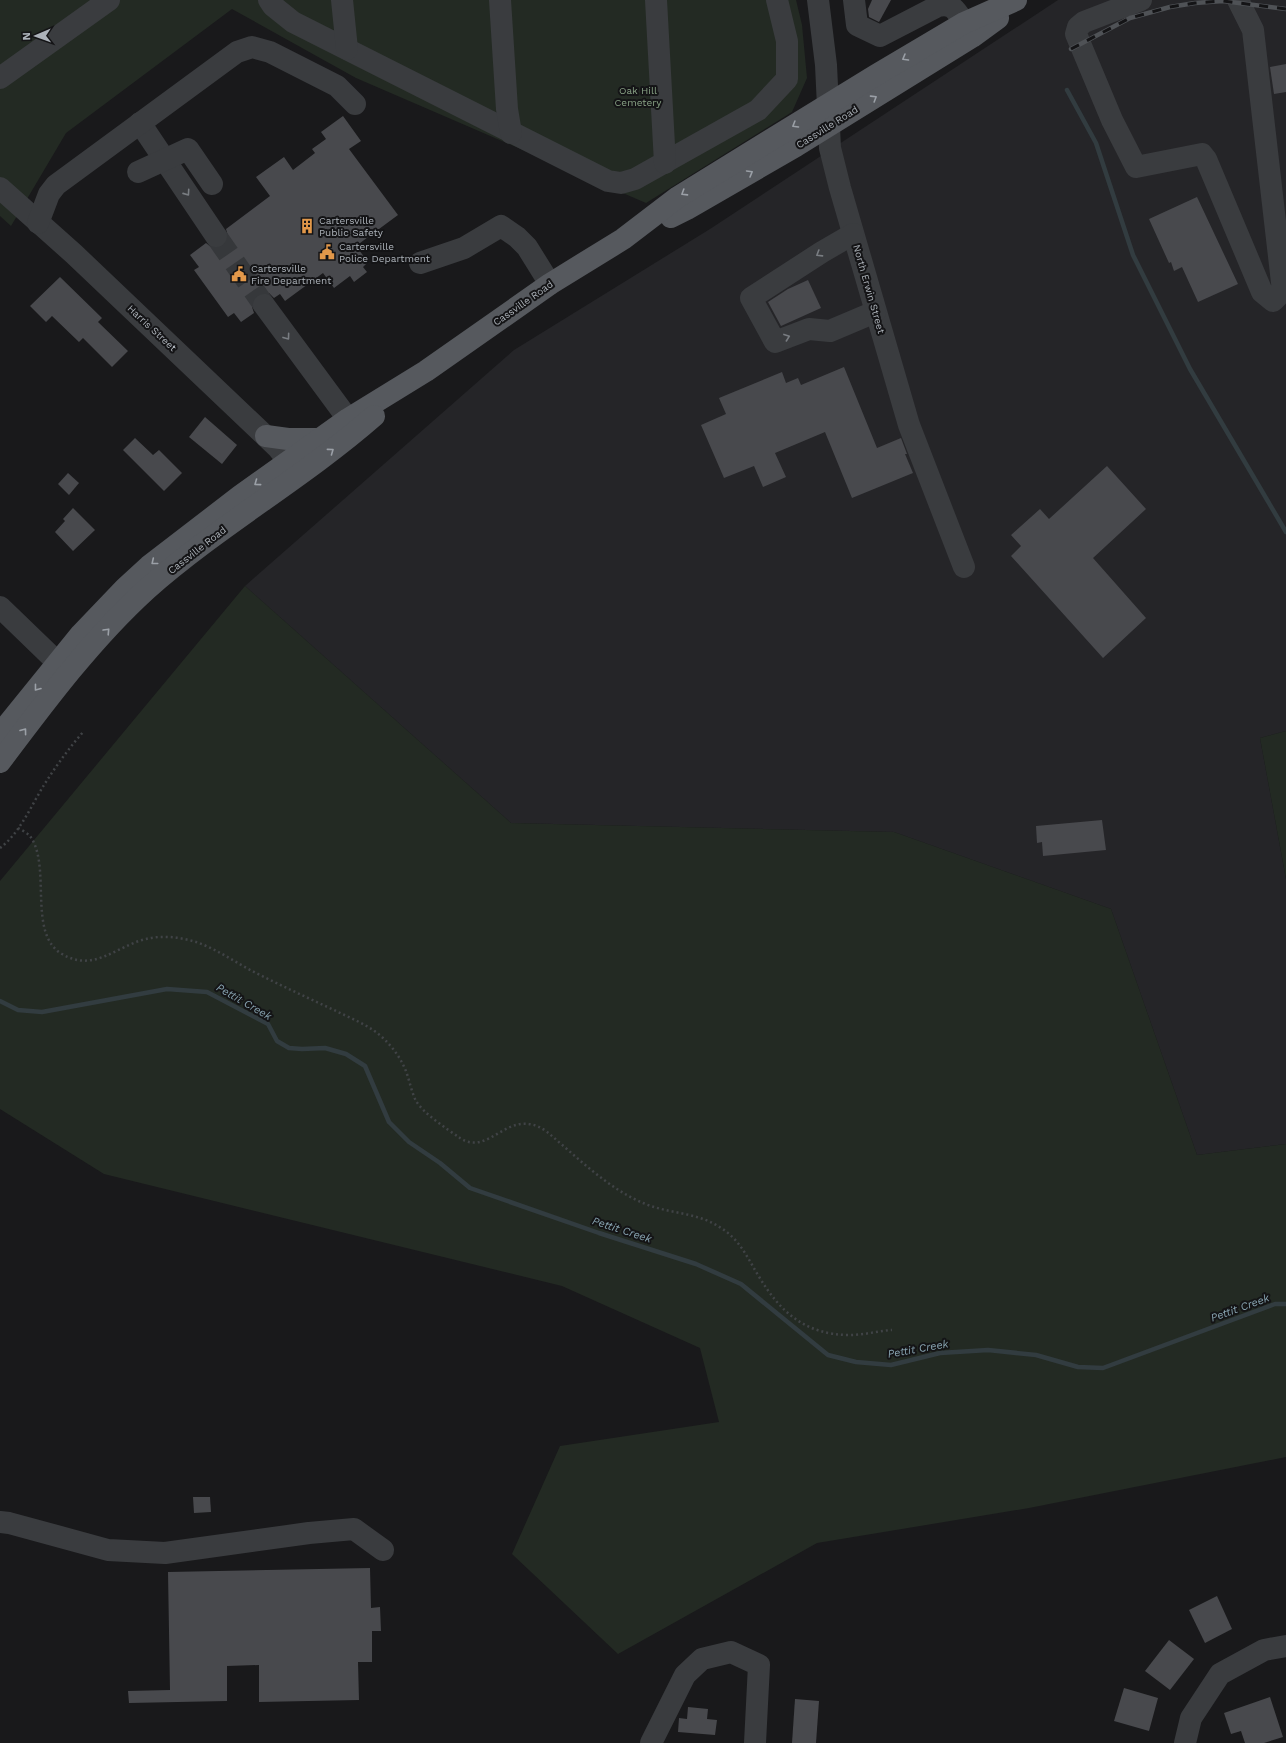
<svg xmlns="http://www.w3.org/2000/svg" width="1286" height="1743" font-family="'Work Sans',sans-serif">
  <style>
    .built { fill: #252528 }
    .green { fill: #232a23 }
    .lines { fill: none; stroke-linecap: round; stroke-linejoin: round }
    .stream { stroke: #323c40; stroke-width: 4.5 }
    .building { fill: #48494d }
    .minor-tunnel { stroke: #36383b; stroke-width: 22; stroke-dasharray: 22 11; stroke-linecap: butt }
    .path { stroke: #404346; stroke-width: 2.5; stroke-dasharray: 2 3; stroke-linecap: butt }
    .minor { stroke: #3a3c3f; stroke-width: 22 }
    .major { stroke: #56595e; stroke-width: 22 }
    .rail-casing { stroke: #4f5256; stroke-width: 4.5 }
    .rail { stroke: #141416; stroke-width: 3; stroke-dasharray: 9; stroke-linecap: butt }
    .oneway { stroke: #9ba0a7 }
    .oneway2 { stroke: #797d82 }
    .labels { text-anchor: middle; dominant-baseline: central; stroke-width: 4; stroke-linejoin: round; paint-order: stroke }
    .park-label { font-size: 10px; fill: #88a285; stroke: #141416 }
    .street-label { font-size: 10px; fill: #acb2b9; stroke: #141416 }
    .poi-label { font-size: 10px; fill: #acb2b9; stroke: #141416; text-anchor: start }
    .water-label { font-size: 11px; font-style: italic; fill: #87a3b0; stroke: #141416 }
  </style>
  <rect width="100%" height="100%" fill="#19191b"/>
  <polygon class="built" points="1058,0 1286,0 1286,731 1260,738 1286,879 1286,1144 1197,1155 1111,909 894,832 511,823 245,586 514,350 710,229"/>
  <g class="green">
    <polygon points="0,0 796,0 802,25 807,78 792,112 646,203 356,78 232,9 66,133 11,226 0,216"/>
    <polygon points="245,586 511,823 894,832 1111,909 1197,1155 1286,1144 1286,1457 1029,1508 817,1543 618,1654 512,1554 560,1446 719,1422 700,1348 562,1286 104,1174 0,1109 0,881"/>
    <polygon points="1286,731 1286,879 1260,738"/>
  </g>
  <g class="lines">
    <g class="stream">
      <polyline points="1067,90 1096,143 1133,255 1190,369 1286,532"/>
      <polyline points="0,1001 18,1010 42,1012 167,989 207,992 268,1024 277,1041 289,1048 302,1049 325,1048 346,1054 365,1066 389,1122 409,1142 440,1163 470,1188 599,1233 696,1264 741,1284 828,1355 856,1362 891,1365 940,1353 988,1350 1036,1355 1078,1367 1103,1368 1275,1304 1286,1304"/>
    </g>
  </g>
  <g class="building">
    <polygon points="872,0 891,0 879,22 869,17 868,9"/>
    <polygon points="1286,64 1286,92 1274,94 1270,67"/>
    <polygon points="343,116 361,141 349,149 398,215 356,246 368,262 363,267 367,272 354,282 350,276 334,288 323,273 285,301 280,294 274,298 269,293 262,293 256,295 252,300 252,307 254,313 241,322 234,313 228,317 194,270 199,267 190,255 206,243 211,247 216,248 223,246 227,242 228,236 226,229 270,196 256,177 284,157 293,170 315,153 312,149 326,139 321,132"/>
    <polygon points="1197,197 1238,284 1198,302 1182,267 1174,271 1171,262 1169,263 1149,219"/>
    <polygon points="60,277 102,318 98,322 128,351 112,367 83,338 79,342 52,316 46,322 30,306"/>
    <polygon points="808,280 821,308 781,326 768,302 788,289"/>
    <polygon points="844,367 877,448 901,438 907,454 905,454 913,473 852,498 825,432 775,453 786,477 763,487 754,466 724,478 701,425 726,414 719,398 782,372 786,383 798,378 801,385"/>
    <polygon points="205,417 237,445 222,464 189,437"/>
    <polygon points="135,438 153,455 159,450 182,473 164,491 123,450"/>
    <polygon points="1107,466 1146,509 1093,558 1146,618 1103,658 1011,556 1021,546 1011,535 1040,509 1049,519"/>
    <polygon points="68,473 79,483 69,495 58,484"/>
    <polygon points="73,508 95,530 73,551 55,532 65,521 63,519"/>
    <polygon points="1102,820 1106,850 1043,856 1042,842 1037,843 1036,826"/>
    <polygon points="193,1497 210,1497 211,1512 194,1513"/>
    <polygon points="370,1568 371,1608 380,1607 381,1631 372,1631 372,1662 358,1662 359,1700 259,1702 259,1665 227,1666 227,1701 129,1703 128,1691 170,1690 168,1572"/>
    <polygon points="1217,1596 1232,1629 1205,1643 1189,1610"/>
    <polygon points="1169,1640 1194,1659 1170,1690 1145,1671"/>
    <polygon points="1124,1688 1158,1698 1149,1731 1114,1721"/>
    <polygon points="1270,1697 1283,1737 1264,1743 1245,1743 1241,1731 1231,1734 1224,1713"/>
    <polygon points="795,1699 819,1701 816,1743 792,1743"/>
    <polygon points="688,1707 708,1709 707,1719 717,1720 715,1735 678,1732 679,1718 687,1719"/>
  </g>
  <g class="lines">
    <polyline class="minor-tunnel" points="216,236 264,305"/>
    <g class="path">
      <path d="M18 828C22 830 27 833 30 836 52 866 27 934 62 954 94 973 116 946 146 939 162 935 180 937 196 942 217 949 236 963 256 973 282 986 308 998 334 1010 352 1019 372 1026 386 1041 395 1050 403 1062 407 1074 410 1083 412 1093 416 1101 424 1114 447 1129 460 1138 490 1158 508 1105 546 1131 576 1156 607 1188 643 1203 668 1214 698 1212 721 1228 740 1240 747 1257 758 1275 780 1312 805 1335 850 1335 864 1335 878 1331 892 1330"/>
      <path d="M0 848C20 833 31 806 44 785 56 766 69 748 84 731"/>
    </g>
    <g class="minor">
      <polyline points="269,0 273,6 293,22 608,181 621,183 635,179 758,110 787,79 787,41 777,0"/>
      <polyline points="342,0 347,49"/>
      <polyline points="500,0 507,109 511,133"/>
      <polyline points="656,0 665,163"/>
      <polyline points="818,0 826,65 830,148 840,188 909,425 964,567"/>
      <path d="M854 0 857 25 880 36 938 6C954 3 956 11 964 23"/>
      <polyline points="1141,0 1084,22 1078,27 1076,34 1112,120 1136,167 1202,154 1206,159 1262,292 1273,301 1283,291 1253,30 1238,0"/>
      <polyline points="0,78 109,0"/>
      <polyline points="140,123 216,236"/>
      <polyline points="138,172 188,149 212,184"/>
      <polyline points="0,188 74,254 278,448 299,474"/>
      <polyline points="38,223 49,194 56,185 237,52 252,47 270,52 337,86 355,104"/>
      <polyline points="853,234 822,252 751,298 775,342 809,329 830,331 875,312"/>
      <polyline points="420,263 464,248 501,226 517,237 527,247 550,284"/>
      <polyline points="264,305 348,419"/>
      <polyline points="0,607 57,662"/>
      <polyline points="0,1522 9,1523 108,1550 165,1553 309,1533 354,1529 383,1550"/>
      <polyline points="651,1743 685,1675 702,1659 731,1652 759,1665 755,1743"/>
      <polyline points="1185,1743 1191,1718 1220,1674 1264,1650 1286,1646"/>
    </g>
    <g class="major">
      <polyline points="671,217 687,209 796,146 972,37 998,18"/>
      <polyline points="266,436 288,439 320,439"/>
      <polyline points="0,734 81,634 125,588 149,566 240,496 348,419 426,371 550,284 623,239 678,197 876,75 964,23 1016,0"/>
      <path d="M0 762C45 702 91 640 147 589 218 526 302 479 374 416"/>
    </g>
    <g class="rail-casing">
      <polyline id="rail" points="1071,49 1130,18 1170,7 1195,3 1223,1 1286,9"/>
    </g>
    <use href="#rail" class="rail"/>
  </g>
  <defs><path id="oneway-chevron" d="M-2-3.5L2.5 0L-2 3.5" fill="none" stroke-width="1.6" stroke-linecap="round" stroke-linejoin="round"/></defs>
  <g class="oneway">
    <use href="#oneway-chevron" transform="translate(905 58) rotate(150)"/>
    <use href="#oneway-chevron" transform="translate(874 98) rotate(-32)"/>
    <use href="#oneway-chevron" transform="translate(795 125) rotate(149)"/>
    <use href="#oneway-chevron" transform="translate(750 173) rotate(-30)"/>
    <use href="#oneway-chevron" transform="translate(684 193) rotate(148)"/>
    <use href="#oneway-chevron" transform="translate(331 451) rotate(-36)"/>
    <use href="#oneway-chevron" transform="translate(257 483) rotate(144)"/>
    <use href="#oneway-chevron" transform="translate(154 562) rotate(141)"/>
    <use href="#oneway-chevron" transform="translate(107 631) rotate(-47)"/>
    <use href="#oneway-chevron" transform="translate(37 688) rotate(128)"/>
    <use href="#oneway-chevron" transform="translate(24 731) rotate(-53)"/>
  </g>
  <g class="oneway2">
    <use href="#oneway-chevron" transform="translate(187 193) rotate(55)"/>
    <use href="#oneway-chevron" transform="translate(819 254) rotate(148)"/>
    <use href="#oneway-chevron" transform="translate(287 337) rotate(54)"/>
    <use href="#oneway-chevron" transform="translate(787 337) rotate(-20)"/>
  </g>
  <defs>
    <g id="building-bare" transform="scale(1.2)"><path d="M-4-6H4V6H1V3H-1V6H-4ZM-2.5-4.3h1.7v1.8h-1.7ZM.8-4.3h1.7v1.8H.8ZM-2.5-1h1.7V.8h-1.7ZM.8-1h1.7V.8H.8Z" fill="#e2984a" stroke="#141416" stroke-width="2.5" paint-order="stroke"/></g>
    <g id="civic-bare" transform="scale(1.2)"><path d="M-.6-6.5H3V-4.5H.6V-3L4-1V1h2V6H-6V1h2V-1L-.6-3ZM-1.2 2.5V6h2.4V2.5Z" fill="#e2984a" stroke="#141416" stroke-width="2.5" paint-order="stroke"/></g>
  </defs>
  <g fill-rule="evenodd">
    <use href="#building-bare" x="307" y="226"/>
    <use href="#civic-bare" x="327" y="252"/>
    <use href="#civic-bare" x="239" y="274"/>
  </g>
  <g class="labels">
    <g class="park-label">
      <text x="638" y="90">Oak Hill<tspan x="638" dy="12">Cemetery</tspan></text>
    </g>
    <g class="street-label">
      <text transform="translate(827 127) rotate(-32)">Cassville Road</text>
      <text transform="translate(869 289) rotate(74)">North Erwin Street</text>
      <text transform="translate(523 303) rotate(-35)">Cassville Road</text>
      <text transform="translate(152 328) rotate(43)">Harris Street</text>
      <text transform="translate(197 550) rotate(-38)">Cassville Road</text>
    </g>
    <g class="poi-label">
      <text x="319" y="220">Cartersville<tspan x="319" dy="12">Public Safety</tspan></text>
      <text x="339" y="246">Cartersville<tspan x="339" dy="12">Police Department</tspan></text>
      <text x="251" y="268">Cartersville<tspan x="251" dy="12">Fire Department</tspan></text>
    </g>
    <g class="water-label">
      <text transform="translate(244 1002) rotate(30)">Pettit Creek</text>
      <text transform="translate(622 1230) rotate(18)">Pettit Creek</text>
      <text transform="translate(1240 1308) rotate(-20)">Pettit Creek</text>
      <text transform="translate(918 1349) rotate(-10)">Pettit Creek</text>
    </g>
  </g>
  <g transform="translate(36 36) rotate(268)" stroke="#141416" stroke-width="3" paint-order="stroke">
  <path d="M0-3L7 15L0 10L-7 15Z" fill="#acb2b9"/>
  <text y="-6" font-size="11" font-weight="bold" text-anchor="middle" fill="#acb2b9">N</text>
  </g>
</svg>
